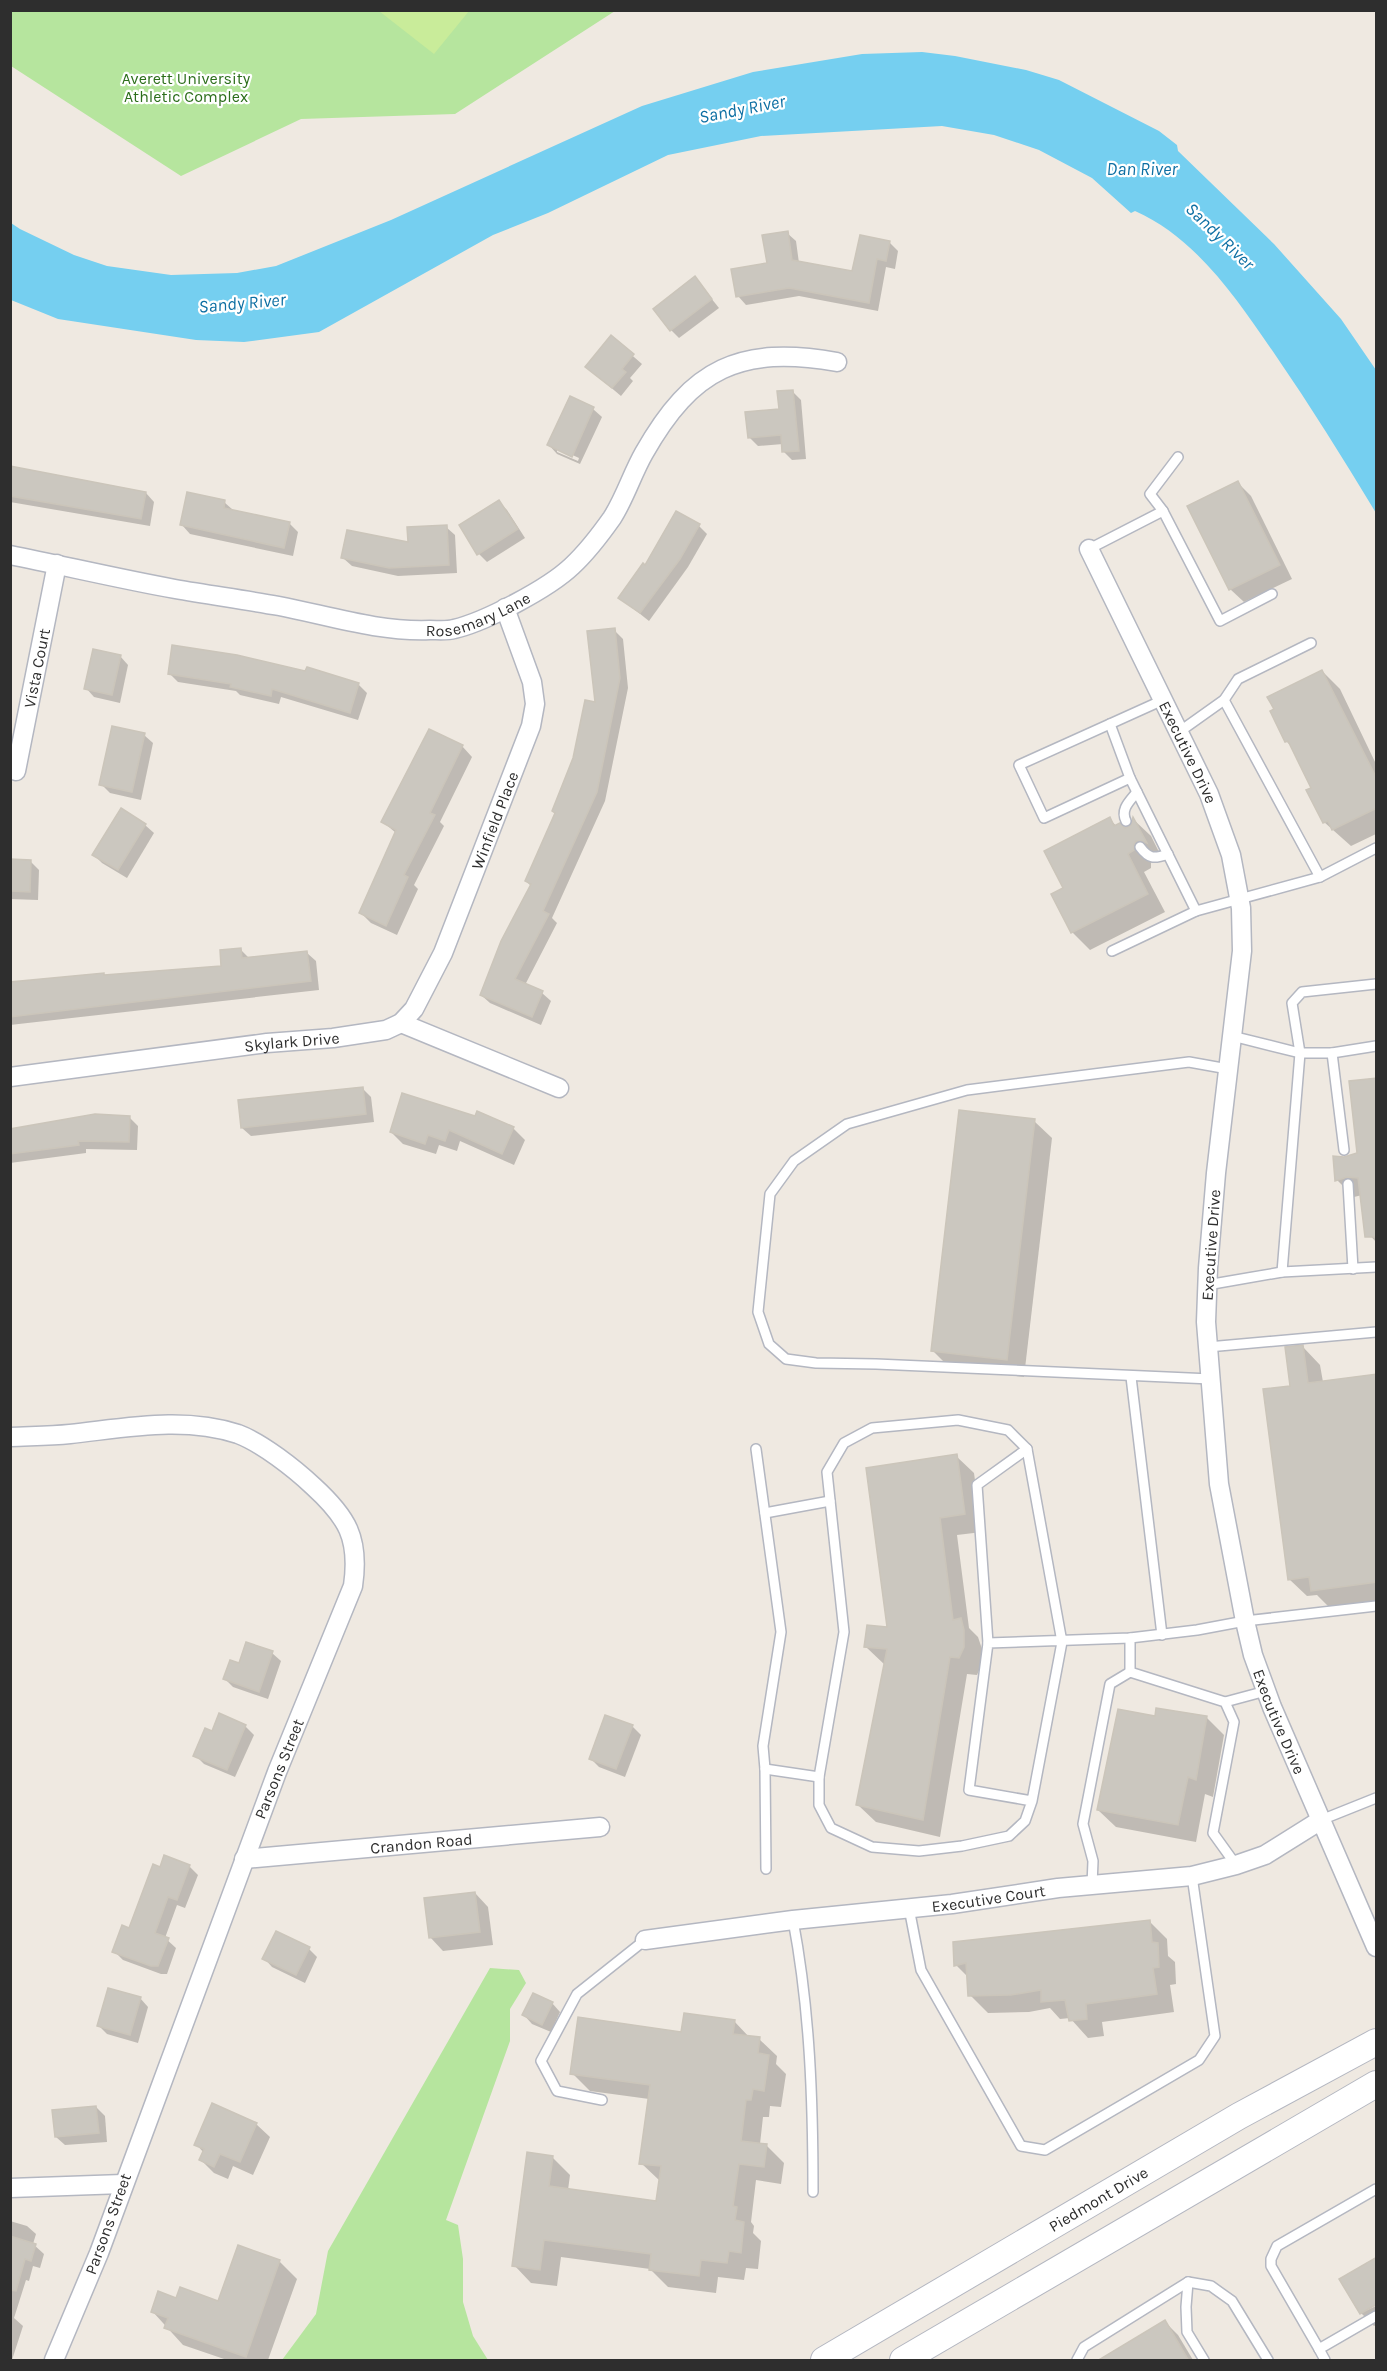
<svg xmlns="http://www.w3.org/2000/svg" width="1387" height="2371" font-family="Karla,sans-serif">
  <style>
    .green { fill: #b6e59e }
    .pitch { fill: #c9ec9a }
    .water { fill: #75cff0 }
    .shadow { fill: #0003; fill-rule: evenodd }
    .building { fill: #cbc7bf; stroke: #cbc5ba; stroke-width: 1.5 }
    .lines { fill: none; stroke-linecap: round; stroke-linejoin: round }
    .service-casing { stroke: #b4b7c1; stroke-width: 12 }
    .minor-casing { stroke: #b4b7c1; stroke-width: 21 }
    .secondary-casing { stroke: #b4b7c1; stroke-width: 28 }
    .service { stroke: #fff; stroke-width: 9 }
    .minor { stroke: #fff; stroke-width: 18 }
    .secondary { stroke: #fff; stroke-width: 26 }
    .labels { text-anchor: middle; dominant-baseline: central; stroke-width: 4.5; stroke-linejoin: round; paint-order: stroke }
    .park-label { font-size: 16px; fill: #2c6e1b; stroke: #fff }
    .street-label { font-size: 16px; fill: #2e2e2e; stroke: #fff }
    .water-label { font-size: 18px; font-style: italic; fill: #0d6fa3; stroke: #fff }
  </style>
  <rect width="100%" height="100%" fill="#efe9e1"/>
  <g class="green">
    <polygon points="10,11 615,11 455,114 301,119 181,176 11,66"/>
    <polygon points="490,1968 519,1970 526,1983 510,2009 510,2041 446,2220 458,2225 463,2259 463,2302 473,2336 488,2360 282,2360 316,2314 328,2251"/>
  </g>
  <polygon class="pitch" points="379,11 469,11 434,54"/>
  <path class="water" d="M922 52 955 56 1026 70 1059 80 1159 131 1177 145 1178 151 1274 244 1341 319 1376 370V513C1344 460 1311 407 1276 356 1238 301 1198 239 1135 211L1131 213 1092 178 1039 150 994 135 942 126 761 136 668 155 548 213 493 235 319 332 244 342 196 340 58 319 11 300V223L20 229 74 255 107 266 171 275 237 273 276 266 391 220 642 106 753 72 862 54Z"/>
  <g class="shadow">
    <polygon points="787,233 796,241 799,263 853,273 890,243 898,251 895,269 886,267 878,311 799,296 746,305 738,296 769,264"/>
    <polygon points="695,278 719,308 679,338 671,330"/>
    <polygon points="611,337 642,364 630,378 633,381 621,396 596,375"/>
    <polygon points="792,391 801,400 806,459 792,460 784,452 783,444 758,446 749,437 780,410"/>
    <path d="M570 398 593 409 602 417 580 464 557 454 549 445ZM557 448 579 458 578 461 557 452Z"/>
    <polygon points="10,467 146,493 154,502 150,526 10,502"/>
    <polygon points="1238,483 1251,496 1292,579 1244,602 1230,589"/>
    <polygon points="224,502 233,510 289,523 298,532 293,556 190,534 182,525"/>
    <polygon points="499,502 507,510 525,538 487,562 479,554"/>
    <polygon points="699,526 707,534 688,567 649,621 620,598 645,567"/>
    <polygon points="446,527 455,535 457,573 398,576 352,566 343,558 410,544"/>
    <polygon points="614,630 623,639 628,688 605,801 552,918 557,923 525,985 542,993 551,1001 541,1025 490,1003 481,995 531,886 526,881 556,814 596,703"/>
    <polygon points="120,656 128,665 120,703 94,697 86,688"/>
    <polygon points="1322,671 1340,689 1376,764 1376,834 1351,846 1324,822 1314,788 1294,749 1286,741"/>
    <polygon points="169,673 358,684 367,693 358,720 281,697 279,704 240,695 236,691 178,682"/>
    <polygon points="144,735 153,743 141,800 110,793 101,784"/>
    <polygon points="462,746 472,757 440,822 444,826 414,885 418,889 397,935 371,923 361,913 396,833 383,822"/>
    <polygon points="1110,819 1117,827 1125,829 1133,826 1134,820 1151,836 1162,858 1154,859 1151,863 1151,868 1144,872 1165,912 1090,950 1072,932 1065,889"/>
    <polygon points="145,825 154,833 127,878 102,863 94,855"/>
    <polygon points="10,861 30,861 39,870 38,900 10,899"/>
    <polygon points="240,949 249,958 307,953 316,961 319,990 10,1025 10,984 223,967"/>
    <polygon points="1376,1080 1376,1242 1366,1231 1362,1195 1354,1197 1337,1180 1344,1158 1359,1154"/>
    <polygon points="363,1089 371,1097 374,1122 251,1136 242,1128"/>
    <polygon points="403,1095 513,1128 525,1140 514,1165 460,1141 457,1151 439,1145 436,1154 403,1144 391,1132"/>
    <polygon points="129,1117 138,1126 137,1150 86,1149 86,1153 10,1163 10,1131"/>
    <polygon points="1034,1121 1052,1138 1024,1377 950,1368 932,1350"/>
    <polygon points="1303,1347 1320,1365 1323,1382 1376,1375 1376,1602 1330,1608 1317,1595 1307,1596 1289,1579 1292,1387"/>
    <polygon points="956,1456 974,1473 982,1532 957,1535 969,1628 978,1637 982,1649 981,1666 977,1675 967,1674 940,1837 876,1822 858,1805 885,1665 866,1647 888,1628"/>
    <polygon points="247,1644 272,1653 281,1661 268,1699 233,1687 225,1679 240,1665"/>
    <polygon points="1157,1709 1207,1718 1224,1735 1213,1797 1205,1794 1196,1842 1116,1827 1098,1810 1156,1717"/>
    <polygon points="245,1726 254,1735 235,1777 204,1764 195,1755"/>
    <polygon points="632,1726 641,1735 625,1777 599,1767 590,1758"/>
    <polygon points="189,1866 198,1875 185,1908 177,1905 165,1938 176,1948 167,1974 161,1974 123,1960 114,1951 130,1930"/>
    <polygon points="475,1893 488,1907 493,1945 443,1951 430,1937"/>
    <polygon points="1149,1921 1167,1939 1168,1956 1175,1962 1176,1984 1170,1985 1174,2012 1102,2022 1104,2036 1088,2038 1070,2018 1060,2019 1050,2008 1029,2012 988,2013 970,1995 969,1978 956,1965"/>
    <polygon points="309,1949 317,1957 305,1983 272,1967 264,1958"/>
    <polygon points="140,1998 148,2007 138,2043 107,2034 99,2026"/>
    <polygon points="552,2003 560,2012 551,2032 532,2024 524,2015"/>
    <polygon points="734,2021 750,2038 759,2039 777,2056 776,2064 786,2074 781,2107 770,2106 769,2117 763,2117 760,2144 766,2145 784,2163 781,2184 756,2180 751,2222 754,2226 753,2233 761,2241 758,2269 746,2268 744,2280 718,2277 716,2293 668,2287 650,2269 561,2257 557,2286 531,2283 514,2265 552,2157 570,2175 568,2190 657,2203 660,2181 641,2163 649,2099 590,2091 572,2073 683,2033"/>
    <polygon points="96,2107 105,2116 107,2142 65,2145 56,2137"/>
    <polygon points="256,2124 270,2137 253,2175 233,2166 228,2179 214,2173 201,2160 204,2153 196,2144"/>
    <polygon points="10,2221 27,2226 36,2234 33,2244 44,2254 40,2268 33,2266 29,2281 26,2280 14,2318 23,2326 12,2360"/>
    <polygon points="279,2261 297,2279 268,2360 227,2360 183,2345 153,2312 177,2299 219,2303"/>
    <polygon points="1376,2306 1376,2325 1374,2326 1361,2313"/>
    <polygon points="1165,2322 1178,2335 1193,2360 1100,2360"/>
  </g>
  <g class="building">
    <polygon points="788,231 792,260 852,271 860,235 890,241 886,261 877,259 869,303 789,288 736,297 731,269 767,263 762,235"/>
    <polygon points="695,276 712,299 670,331 653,309"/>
    <polygon points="611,335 634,354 622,369 626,372 612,388 585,367"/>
    <polygon points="793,390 799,451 782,452 781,435 748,438 745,412 779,409 777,391"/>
    <polygon points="570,396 594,407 572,457 547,445"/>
    <polygon points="10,466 146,492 141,519 10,496"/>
    <polygon points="1238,481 1280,565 1229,590 1187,506"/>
    <polygon points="187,492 225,500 224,508 290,522 284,548 180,525"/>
    <polygon points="499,500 518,529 477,555 459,525"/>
    <polygon points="676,511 700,524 680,559 640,613 618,598 643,563 645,565"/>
    <polygon points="447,525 449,565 389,568 341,558 347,530 408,542 407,527"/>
    <polygon points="615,628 620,678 597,792 543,911 549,914 515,979 543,991 532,1017 480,995 501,941 531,884 525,881 555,813 552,811 573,758 585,700 595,702 587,631"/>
    <polygon points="172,645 237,655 305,671 307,667 359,683 350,713 272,689 271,696 230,687 231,684 168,674"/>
    <polygon points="93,649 121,655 112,695 84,689"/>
    <polygon points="1322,670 1377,779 1377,808 1332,830 1328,821 1323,823 1306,790 1311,788 1288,741 1285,742 1270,711 1274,709 1267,697"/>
    <polygon points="112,726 145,733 132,792 99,785"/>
    <polygon points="429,729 463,745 430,813 435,815 404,875 408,877 386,926 359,913 396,830 381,822"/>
    <polygon points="121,808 146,824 118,870 92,855"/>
    <polygon points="1110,817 1114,826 1120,823 1125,828 1131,825 1133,817 1147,843 1142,841 1136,841 1134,845 1134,850 1128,854 1148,894 1071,933 1051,894 1063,888 1044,851"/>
    <polygon points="10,859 31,860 30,892 10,891"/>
    <polygon points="241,948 242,958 307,951 311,981 10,1017 10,982 104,973 104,975 221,966 220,950"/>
    <polygon points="1377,1078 1377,1237 1365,1237 1358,1178 1347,1177 1335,1181 1333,1156 1344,1157 1357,1153 1349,1081"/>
    <polygon points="363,1087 366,1114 241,1128 238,1100"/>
    <polygon points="402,1093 475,1116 477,1111 514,1127 502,1154 449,1130 445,1141 428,1135 425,1144 390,1132"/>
    <polygon points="959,1110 1035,1119 1007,1360 931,1351"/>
    <polygon points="95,1114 130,1116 129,1142 78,1141 79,1145 10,1154 10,1129"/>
    <polygon points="1303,1345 1308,1383 1377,1374 1377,1582 1311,1591 1309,1577 1288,1580 1263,1389 1290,1386 1285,1347"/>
    <polygon points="957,1454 965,1514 940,1518 953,1620 961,1618 964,1630 964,1647 959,1658 950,1657 923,1820 856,1805 887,1649 864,1647 867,1625 887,1627 866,1468"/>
    <polygon points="246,1642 273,1651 259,1692 223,1679 230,1660 239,1663"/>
    <polygon points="1156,1708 1207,1716 1196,1780 1188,1777 1178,1825 1097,1810 1118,1709 1155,1716"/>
    <polygon points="219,1713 246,1725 227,1770 193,1756 205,1728 212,1731"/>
    <polygon points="605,1715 633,1725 616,1769 589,1759"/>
    <polygon points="164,1855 190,1865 177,1900 168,1897 155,1933 169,1938 158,1966 151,1966 112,1952 122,1925 129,1928 153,1864 160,1867"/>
    <polygon points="475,1892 480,1932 429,1938 424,1898"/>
    <polygon points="1150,1920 1152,1942 1158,1943 1159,1967 1153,1968 1157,1994 1086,2004 1087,2019 1069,2021 1065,2000 1041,2002 1041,1990 1011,1995 968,1996 966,1963 954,1966 953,1942"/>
    <polygon points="276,1931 310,1947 296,1975 262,1959"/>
    <polygon points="108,1988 141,1997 130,2035 97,2026"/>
    <polygon points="533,1993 553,2002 542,2025 522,2015"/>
    <polygon points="684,2013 735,2020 733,2034 760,2037 758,2053 769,2055 764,2091 753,2089 751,2100 746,2100 741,2141 767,2144 764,2167 739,2164 733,2206 737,2207 735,2220 744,2222 741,2253 729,2251 727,2263 701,2260 699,2276 649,2270 651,2254 544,2240 540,2270 512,2266 527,2152 553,2156 549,2186 656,2201 661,2166 639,2164 650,2085 570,2074 578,2017 681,2032"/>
    <polygon points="212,2103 257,2123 240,2162 220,2154 214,2167 199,2160 204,2149 194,2145"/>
    <polygon points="96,2106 99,2133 55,2137 52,2110"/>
    <polygon points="10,2236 36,2244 31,2261 25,2259 16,2291 10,2290"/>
    <polygon points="238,2245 280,2260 246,2357 164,2328 168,2318 151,2312 158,2291 176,2298 180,2287 218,2301"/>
    <polygon points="1377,2257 1377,2304 1360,2314 1339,2279"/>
    <polygon points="1165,2320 1189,2361 1097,2361"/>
  </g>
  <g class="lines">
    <g class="service-casing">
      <g id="service">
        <polyline points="1178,457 1150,494 1163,511 1220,621 1272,594"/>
        <polyline points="1089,549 1163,511"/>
        <polyline points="1163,700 1019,765 1044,818 1130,778 1196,911 1320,877 1224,700"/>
        <polyline points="1110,724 1130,778"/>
        <polyline points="1179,732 1224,700 1238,679 1311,643"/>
        <path d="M1126 821C1120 809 1130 801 1137 792"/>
        <path d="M1140 847C1149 859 1154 859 1168 854"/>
        <polyline points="1320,877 1376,848"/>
        <polyline points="1112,951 1196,911"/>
        <polyline points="1232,1036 1300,1053 1332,1053 1376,1046"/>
        <polyline points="1332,1053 1344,1150"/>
        <polyline points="1348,1184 1353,1269"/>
        <polyline points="1282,1272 1300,1053 1292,1003 1302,992 1376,984"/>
        <polyline points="1207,1285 1282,1272 1376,1267"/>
        <polyline points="1208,1347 1376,1332"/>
        <polyline points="1131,1377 1162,1635"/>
        <polyline points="1211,1379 876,1364 816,1363 786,1359 769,1344 758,1312 770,1194 794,1161 847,1124 967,1090 1189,1062 1228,1069"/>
        <polyline points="756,1449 781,1632 763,1746 765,1769 766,1869"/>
        <polyline points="765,1513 830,1501"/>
        <polyline points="988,1643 977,1485 1027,1449"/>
        <polyline points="1130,1672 1130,1638"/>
        <polyline points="1225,1702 1266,1691"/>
        <polyline points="765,1769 819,1777"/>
        <polyline points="1032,1801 1025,1821 1009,1836 962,1846 919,1851 872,1847 831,1828 819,1805 819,1777 844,1632 827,1472 844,1443 872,1428 958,1420 1008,1430 1027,1449 1062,1642 1032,1801 969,1790 988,1643 1130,1638 1197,1630 1245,1621 1376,1606"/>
        <polyline points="1321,1820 1376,1798"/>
        <polyline points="1092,1885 1093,1861 1083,1824 1110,1684 1130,1672 1225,1702 1234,1722 1213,1833 1236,1865"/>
        <polyline points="909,1908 921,1970 1021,2146 1045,2150 1199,2060 1215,2036 1192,1876"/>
        <path d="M793 1920C810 2010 813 2100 813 2192"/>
        <polyline points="602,2100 557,2091 541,2061 577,1994 645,1940"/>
        <polyline points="1376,2189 1277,2246 1271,2259 1271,2266 1319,2349 1376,2316"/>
        <polyline points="1188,2282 1186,2307 1187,2332 1204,2360"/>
        <polyline points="1319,2349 1325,2360"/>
        <polyline points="1077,2360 1084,2347 1188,2282 1211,2286 1232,2301 1268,2360"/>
      </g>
    </g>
    <g class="minor-casing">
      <g id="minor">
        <path id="s1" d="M1089 549 1209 794 1231 855 1241 908 1242 951 1216 1173 1208 1268 1206 1322 1219 1484 1245 1621 1253 1655 1272 1707 1376 1947"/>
        <path id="s2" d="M10 555C65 566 120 579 175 589 210 595 245 600 279 606 330 616 379 632 430 630 438 630 447 631 454 629 485 622 549 588 572 566 587 552 600 535 612 518 625 498 632 474 644 453 692 368 740 345 837 362"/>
        <path id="s3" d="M16 771 57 564"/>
        <polyline points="401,1023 559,1088"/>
        <path id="s4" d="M10 1077 267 1043 333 1038 386 1030 401 1023 414 1009 443 953 531 726 535 704 532 682 505 608"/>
        <path d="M10 1437C30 1436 50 1436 70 1434 126 1428 183 1416 238 1434 262 1443 295 1469 313 1486 347 1517 360 1538 353 1586L277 1772 99 2253 54 2360"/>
        <path id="s5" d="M244 1859 600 1827"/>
        <path id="s6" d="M645 1940 793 1920 952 1904 1058 1888 1192 1876 1236 1865 1265 1855 1321 1820"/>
        <polyline points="10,2188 123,2184"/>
      </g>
    </g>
    <g class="secondary-casing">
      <g id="secondary">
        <path id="s7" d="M824 2360 1239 2116 1376 2042"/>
        <polyline points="903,2360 1376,2084"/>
      </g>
    </g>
    <use href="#service" class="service"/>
    <use href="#minor" class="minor"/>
    <use href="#secondary" class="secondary"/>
  </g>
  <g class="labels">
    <g class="park-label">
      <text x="186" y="78">Averett University<tspan x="186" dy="18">Athletic Complex</tspan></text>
    </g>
    <g class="street-label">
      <text stroke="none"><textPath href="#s2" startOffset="478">Rosemary Lane</textPath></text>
      <text stroke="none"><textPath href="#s3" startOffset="105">Vista Court</textPath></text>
      <text stroke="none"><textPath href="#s1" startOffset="226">Executive Drive</textPath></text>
      <text stroke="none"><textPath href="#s4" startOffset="620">Winfield Place</textPath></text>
      <text stroke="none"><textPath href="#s4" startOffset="284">Skylark Drive</textPath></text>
      <text transform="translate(1211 1245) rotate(-86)">Executive Drive</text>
      <text stroke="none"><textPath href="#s1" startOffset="1216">Executive Drive</textPath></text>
      <text transform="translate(279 1769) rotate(-68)">Parsons Street</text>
      <text stroke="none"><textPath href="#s5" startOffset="178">Crandon Road</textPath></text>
      <text stroke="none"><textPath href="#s6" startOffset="346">Executive Court</textPath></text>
      <text stroke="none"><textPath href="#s7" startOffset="318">Piedmont Drive</textPath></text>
      <text transform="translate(108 2224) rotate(-70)">Parsons Street</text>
    </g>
    <g class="water-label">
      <text transform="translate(742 109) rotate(-11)">Sandy River</text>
      <text x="1142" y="169">Dan River</text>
      <text transform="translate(1220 236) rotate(44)">Sandy River</text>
      <text transform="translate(242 303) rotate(-5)">Sandy River</text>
    </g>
  </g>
  <rect width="1387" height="2371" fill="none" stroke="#2e2e2e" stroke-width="24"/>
</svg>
